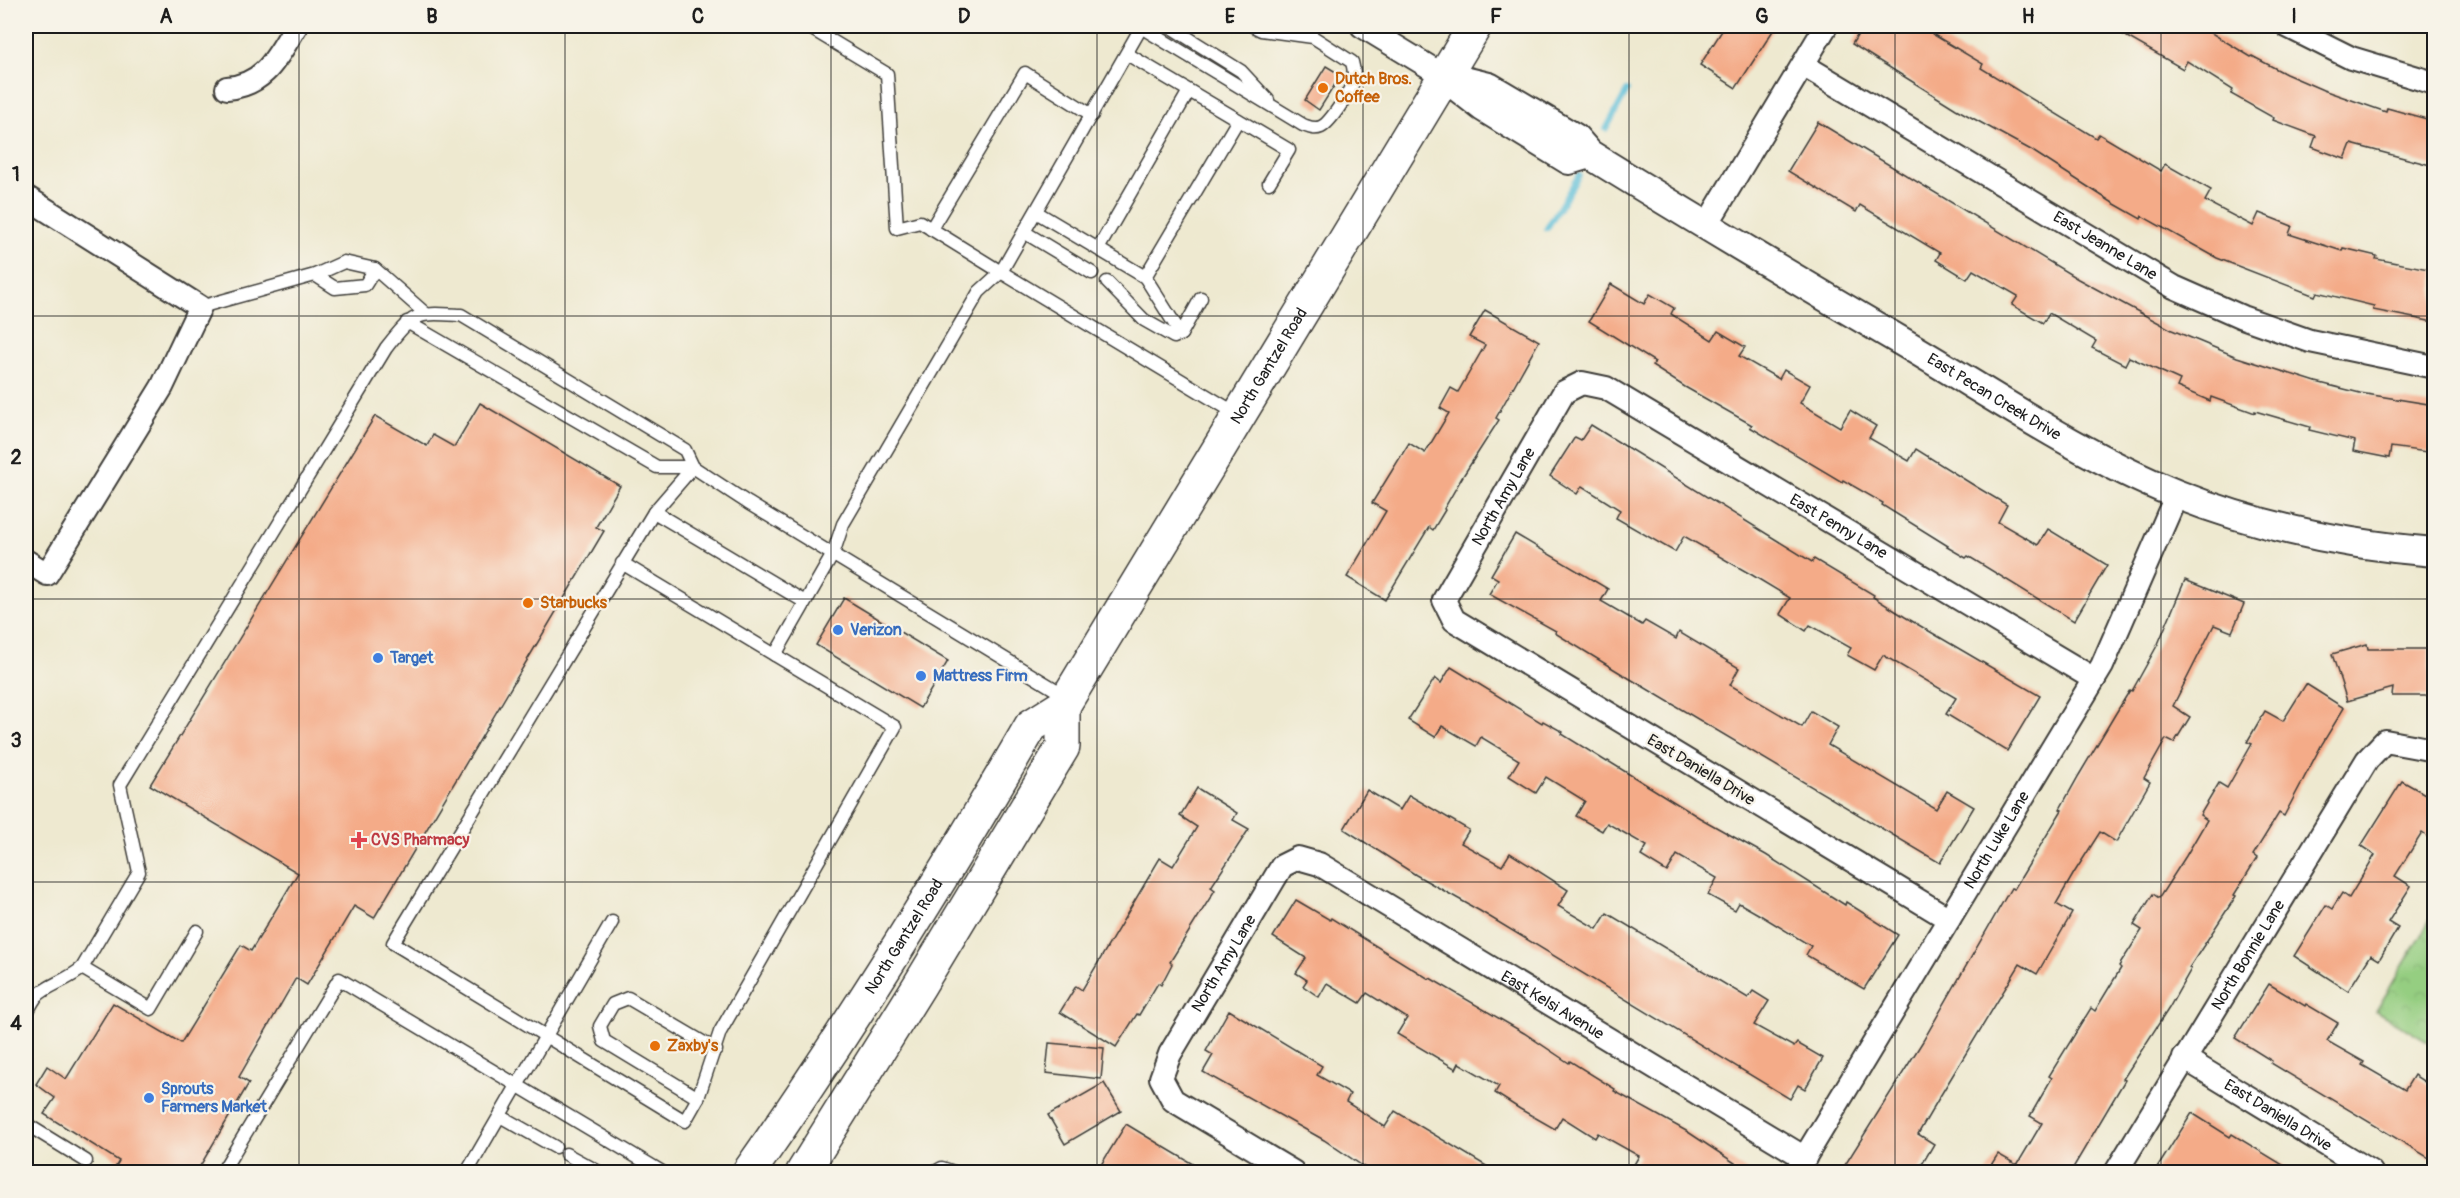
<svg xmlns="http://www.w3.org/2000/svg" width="2460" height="1198" font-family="Pangolin,sans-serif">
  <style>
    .park { fill: url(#park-crowns); stroke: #58754e; stroke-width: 1.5 }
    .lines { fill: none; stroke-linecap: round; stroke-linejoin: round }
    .stream { stroke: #5abed8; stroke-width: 6 }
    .building { fill: #f4ab88 }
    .service-casing { stroke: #3c3b37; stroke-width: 15 }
    .minor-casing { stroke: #3c3b37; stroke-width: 26 }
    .tertiary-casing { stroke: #3c3b37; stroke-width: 32 }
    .primary-casing { stroke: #3c3b37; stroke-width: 36 }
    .service { stroke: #fff; stroke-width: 12 }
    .minor { stroke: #fff; stroke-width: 22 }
    .tertiary { stroke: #fff; stroke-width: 28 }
    .primary { stroke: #fff; stroke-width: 33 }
    .grid { fill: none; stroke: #1c1c1c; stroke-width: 1.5; stroke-opacity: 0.55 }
    .food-dot { fill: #e8710a; stroke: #f7f3e8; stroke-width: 2 }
    .shop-dot { fill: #3f7fe0; stroke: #f7f3e8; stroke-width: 2 }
    .health-dot { fill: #e0444e; stroke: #f7f3e8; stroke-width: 2 }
    .labels { text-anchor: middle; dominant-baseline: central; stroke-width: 4.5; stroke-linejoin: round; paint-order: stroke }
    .food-label { font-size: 16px; font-weight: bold; fill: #c56008; stroke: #f7f3e8; text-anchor: start }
    .street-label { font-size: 16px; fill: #1c1c1c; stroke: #f7f3e8 }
    .shop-label { font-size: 16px; font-weight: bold; fill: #366cbe; stroke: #f7f3e8; text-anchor: start }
    .health-label { font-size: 16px; font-weight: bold; fill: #be3a42; stroke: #f7f3e8; text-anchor: start }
    .neatline { fill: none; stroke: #1c1c1c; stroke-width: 2 }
    .grid-label { font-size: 20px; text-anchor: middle; font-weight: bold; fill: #1c1c1c }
  </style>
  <defs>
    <pattern id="park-crowns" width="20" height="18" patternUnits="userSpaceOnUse" patternTransform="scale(1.5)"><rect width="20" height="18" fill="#95ce81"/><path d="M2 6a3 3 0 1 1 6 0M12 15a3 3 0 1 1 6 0" fill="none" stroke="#80b06f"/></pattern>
  </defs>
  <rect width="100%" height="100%" fill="#f7f3e8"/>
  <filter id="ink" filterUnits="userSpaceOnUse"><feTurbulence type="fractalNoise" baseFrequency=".0167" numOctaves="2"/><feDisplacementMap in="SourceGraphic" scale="12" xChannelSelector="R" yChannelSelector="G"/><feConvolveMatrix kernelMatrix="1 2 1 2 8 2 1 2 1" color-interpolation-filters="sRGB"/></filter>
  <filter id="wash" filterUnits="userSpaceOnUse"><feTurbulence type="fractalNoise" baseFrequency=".008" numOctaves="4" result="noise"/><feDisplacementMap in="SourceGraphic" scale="24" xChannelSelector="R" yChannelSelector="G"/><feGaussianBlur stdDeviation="1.35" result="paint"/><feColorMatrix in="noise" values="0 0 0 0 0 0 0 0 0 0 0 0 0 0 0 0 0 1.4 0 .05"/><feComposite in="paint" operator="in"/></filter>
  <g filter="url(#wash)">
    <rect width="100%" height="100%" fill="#eee9d0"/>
    <polygon class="park" points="2434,913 2434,1046 2376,1011"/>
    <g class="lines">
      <g class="stream">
        <polyline points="1606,129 1627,91"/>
        <polyline points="1547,228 1579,175"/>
      </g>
    </g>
    <g id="blocks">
      <g class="building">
        <polygon points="1725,26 1776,26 1736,88 1700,65"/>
        <polygon points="1863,26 1919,26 1983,64 1981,68 2096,138 2099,134 2161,171 2165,164 2211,190 2205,201 2253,226 2259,213 2292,226 2289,234 2342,251 2343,248 2377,256 2376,259 2434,270 2434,322 2373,310 2374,306 2317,292 2315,296 2217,258 2142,216 2141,219 2113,203 2031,150 1956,109 1852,44"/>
        <polygon points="2108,26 2200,26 2251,57 2252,56 2286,74 2323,90 2386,112 2387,108 2434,121 2434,166 2351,144 2345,159 2312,147 2316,136 2273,120 2274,118 2231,94 2233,90 2187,61 2183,69"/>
        <polygon points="1326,66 1341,75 1319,110 1305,100"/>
        <polygon points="1818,122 2078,279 2172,330 2237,357 2316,382 2360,393 2434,405 2434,453 2391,447 2389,458 2353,451 2355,441 2309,430 2310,427 2255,411 2255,413 2211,397 2210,401 2177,387 2180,380 2129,357 2125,365 2092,348 2096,341 2049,313 2043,323 2012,305 2018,296 1973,270 1967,279 1936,260 1940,253 1860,205 1856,212 1788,171"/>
        <polygon points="1611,284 1644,304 1650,294 1674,308 1671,314 1712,340 1718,331 1745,347 1739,356 1779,379 1784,370 1810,385 1800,403 1840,427 1850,410 1876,426 1869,438 1909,461 1916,449 1975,486 2007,505 1998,522 2038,545 2048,529 2107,565 2074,621 1968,556 1966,558 1947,547 1948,546 1882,505 1883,503 1843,480 1842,482 1750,427 1752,425 1685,387 1652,366 1655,362 1589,321"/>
        <polygon points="1485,310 1539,341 1496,418 1499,420 1463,476 1444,509 1445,510 1433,530 1429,527 1385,600 1347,577 1386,511 1372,503 1409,443 1425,453 1449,413 1440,408 1451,388 1458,392 1485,345 1469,337"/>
        <polygon points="480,403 620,486 596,527 604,531 374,918 354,906 307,985 296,978 239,1077 249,1083 196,1173 112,1173 119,1161 44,1114 55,1098 36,1084 47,1066 66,1079 113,1003 181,1043 241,945 251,951 298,873 150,785 375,416 427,446 433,435 454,447"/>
        <polygon points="1591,425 1812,562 1814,559 1874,595 1873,597 1905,617 2040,696 2007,751 1946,714 1956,698 1883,655 1874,670 1847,655 1851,648 1810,625 1806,631 1780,614 1790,598 1752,575 1684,536 1675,552 1616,518 1620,510 1582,486 1577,494 1550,476 1575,437 1581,440"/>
        <polygon points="1515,534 1608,589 1601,601 1642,625 1645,621 1676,639 1679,632 1739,668 1730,685 1802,727 1811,711 1838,727 1828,745 1936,809 1947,791 1974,807 1940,863 1622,674 1555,633 1556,631 1489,594 1498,579 1491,575"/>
        <polygon points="2185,580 2244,604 2232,632 2214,625 2173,706 2190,717 2174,743 2166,739 2144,778 2150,782 2116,842 2100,832 2074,873 2056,904 2072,913 2037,974 2020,964 1939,1098 1918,1134 1934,1144 1917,1173 1840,1173 1923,1041 2011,888 2014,889 2062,810 2060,809 2079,775 2116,713 2130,690 2132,691 2158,644"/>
        <polygon points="844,598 948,661 920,708 816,645"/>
        <polygon points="2367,644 2368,649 2429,649 2429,696 2392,696 2393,688 2347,701 2332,654"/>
        <polygon points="1451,667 1542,723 1543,721 1563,732 1562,734 1607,762 1608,761 1700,818 1766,855 1845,905 1846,902 1898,935 1864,989 1806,955 1811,946 1760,915 1739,903 1735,910 1708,895 1717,878 1677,855 1667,872 1641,856 1647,846 1607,823 1602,831 1576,816 1585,801 1546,777 1536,793 1509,776 1519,760 1481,737 1476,746 1442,726 1435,737 1408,720 1435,678 1441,683"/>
        <polygon points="2306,684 2344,708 2322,744 2284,816 2279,813 2253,855 2257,858 2234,895 2236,896 2189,968 2191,969 2169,1008 2123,1079 2125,1080 2070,1173 1986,1173 1998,1154 2017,1165 2042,1123 2030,1116 2052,1078 2049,1076 2091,1008 2095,1011 2121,968 2119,966 2142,930 2134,925 2153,894 2159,898 2186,856 2207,820 2200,815 2219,783 2227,788 2252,744 2247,742 2265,711 2283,721"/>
        <polygon points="2402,781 2434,799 2434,841 2422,833 2395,876 2411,886 2388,922 2398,928 2379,960 2371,955 2348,991 2294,956 2326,905 2332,909 2342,893 2349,898 2375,855 2361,846"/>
        <polygon points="1197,788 1237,813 1233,820 1249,829 1211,887 1215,890 1170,962 1172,964 1161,985 1158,983 1139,1015 1137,1014 1116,1047 1060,1012 1076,986 1082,990 1160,858 1173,866 1197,827 1180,816"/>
        <polygon points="1367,790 1400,810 1409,795 1469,830 1461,843 1502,866 1510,853 1568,890 1558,906 1597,929 1607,913 1748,998 1753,991 1769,1001 1754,1025 1794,1047 1797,1043 1823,1058 1805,1089 1798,1085 1790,1099 1480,911 1416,875 1344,829"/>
        <polygon points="1296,900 1330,920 1331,918 1429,979 1430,978 1524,1033 1569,1063 1570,1061 1615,1089 1614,1091 1688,1132 1750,1173 1629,1173 1639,1156 1598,1133 1595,1138 1562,1117 1555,1129 1520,1109 1495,1093 1499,1086 1459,1063 1456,1069 1397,1034 1407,1018 1367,993 1360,1003 1327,983 1319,997 1303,986 1307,980 1296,973 1306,958 1273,937"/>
        <polygon points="2269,984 2305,1006 2306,1004 2338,1023 2327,1041 2364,1062 2362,1065 2405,1090 2414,1075 2434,1088 2434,1161 2271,1063 2272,1061 2235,1038"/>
        <polygon points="1229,1010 1322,1066 1317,1075 1350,1094 1346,1102 1385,1127 1395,1111 1498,1173 1373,1173 1324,1140 1203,1072 1213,1055 1206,1051"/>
        <polygon points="1049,1043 1104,1048 1101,1079 1046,1073"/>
        <polygon points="1104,1083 1121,1111 1065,1144 1048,1115"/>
        <polygon points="2192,1113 2230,1137 2232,1134 2296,1173 2154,1173"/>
        <polygon points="1126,1124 1159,1144 1208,1173 1096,1173"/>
      </g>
    </g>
  </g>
  <g filter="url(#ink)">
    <use href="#blocks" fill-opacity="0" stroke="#3c3b37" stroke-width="1.5"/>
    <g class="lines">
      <g class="service-casing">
        <g id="service">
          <polyline points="1142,26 1001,272 1237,414"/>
          <polyline points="1169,26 1241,71 1268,100"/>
          <path d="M1141 27 1303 125C1309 127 1314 130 1321 127 1330 123 1351 91 1353 81 1355 74 1354 69 1352 62L1313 37 1261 30 1253 26"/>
          <polyline points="1127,54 1289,150 1269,183"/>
          <polyline points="1036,212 1145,277 1181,334"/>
          <polyline points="931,229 1025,73 1092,115"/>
          <polyline points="1024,232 1092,273"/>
          <polyline points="1098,249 1189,91"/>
          <polyline points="315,275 335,288 365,285 375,269"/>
          <polyline points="1145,277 1238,120"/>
          <polyline points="1107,282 1144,320 1174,337 1181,334 1201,298"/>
          <polyline points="200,307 315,275 344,262 375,269 426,314"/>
          <polyline points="407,322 657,467 693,467"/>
          <polyline points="654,512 805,602"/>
          <polyline points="622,563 895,727 720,1032 698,1098 685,1121 393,943 654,512 693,467"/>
          <polyline points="775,655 833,554 843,524 979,292 1001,272 920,222 897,228 887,74 807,26"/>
          <polyline points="82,968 151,1009 197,931"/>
          <path d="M26 1014C29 1009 32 1002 36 997 45 986 69 980 82 968L139 872 120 785 386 348C415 311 416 313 461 315L685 450 693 467 748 503 1066 696"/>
          <polyline points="698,1098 604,1041 600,1026 613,1004 628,998 716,1050"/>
          <polyline points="500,1116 555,1147"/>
          <polyline points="26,1124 86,1161"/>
          <polyline points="566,1154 599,1172"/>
          <polyline points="222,1172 339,979 662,1172"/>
          <polyline points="467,1172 612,922"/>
          <polyline points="935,1172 942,1168 954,1172"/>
        </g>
      </g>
      <g class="minor-casing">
        <g id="minor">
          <polyline points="1362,26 1444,76"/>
          <polyline points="2287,26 2351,58 2434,83"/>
          <path id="s1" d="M1803 65 2174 287 2242 317 2310 341 2434 367"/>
          <path d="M227 88C266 85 278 55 296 26"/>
          <polyline points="26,197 200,307 162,387 47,574 26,561"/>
          <polyline points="1706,226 1826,26"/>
          <path id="s2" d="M1949 919 1454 620 1444 600 1564 392 1582 383 1606 388 2094 679"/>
          <path id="s3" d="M2184 1058 2371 1172"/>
          <path id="s4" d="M1293 1172 1173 1100 1161 1078 1170 1054 1282 866 1298 858 1319 864 1805 1158"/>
          <path id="s5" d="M1796 1172 2102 666 2177 494"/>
          <path id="s6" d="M2116 1172 2367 760 2385 741 2434 750"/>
        </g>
      </g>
      <g class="tertiary-casing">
        <g id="tertiary">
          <path id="s7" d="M1444 76 1489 87 1575 138 1589 154C1696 220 1803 284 1911 347 1997 398 2083 456 2176 494 2259 527 2347 545 2434 552"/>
          <polyline points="1451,82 1483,107 1569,160 1589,154"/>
        </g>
      </g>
      <g class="primary-casing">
        <g id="primary">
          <path id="s8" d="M749 1172C850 1028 943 878 1031 726L1063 706 1475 26"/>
          <polyline points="803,1172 919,986 1063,747 1063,706"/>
        </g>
      </g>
      <use href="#service" class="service"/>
      <use href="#minor" class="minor"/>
      <use href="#tertiary" class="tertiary"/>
      <use href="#primary" class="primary"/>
    </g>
  </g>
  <path class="grid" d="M299 26V1172M565 26V1172M831 26V1172M1097 26V1172M1363 26V1172M1629 26V1172M1895 26V1172M2161 26V1172M26 316H2434M26 599H2434M26 882H2434"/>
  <g class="food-dot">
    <circle cx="1323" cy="88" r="6"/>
    <circle cx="528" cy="603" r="6"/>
    <circle cx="655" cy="1046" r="6"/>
  </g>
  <g class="shop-dot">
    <circle cx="838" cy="630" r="6"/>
    <circle cx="378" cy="658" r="6"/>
    <circle cx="921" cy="676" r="6"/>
    <circle cx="149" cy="1098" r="6"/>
  </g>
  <path class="health-dot" d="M356 831h6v6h6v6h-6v6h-6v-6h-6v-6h6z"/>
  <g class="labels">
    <g class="food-label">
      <text x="1335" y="79">Dutch Bros.<tspan x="1335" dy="18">Coffee</tspan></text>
      <text x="540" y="603">Starbucks</text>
      <text x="667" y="1046">Zaxby's</text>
    </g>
    <g class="street-label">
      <text stroke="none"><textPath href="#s1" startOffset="352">East Jeanne Lane</textPath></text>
      <text stroke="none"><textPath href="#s8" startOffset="963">North Gantzel Road</textPath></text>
      <text stroke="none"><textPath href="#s7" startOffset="640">East Pecan Creek Drive</textPath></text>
      <text stroke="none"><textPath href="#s2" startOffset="720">North Amy Lane</textPath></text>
      <text stroke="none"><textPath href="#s2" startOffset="1156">East Penny Lane</textPath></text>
      <text transform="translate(1701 770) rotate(31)">East Daniella Drive</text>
      <text stroke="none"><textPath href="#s5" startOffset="388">North Luke Lane</textPath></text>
      <text stroke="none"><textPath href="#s8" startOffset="282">North Gantzel Road</textPath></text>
      <text stroke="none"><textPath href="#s6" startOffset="254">North Bonnie Lane</textPath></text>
      <text stroke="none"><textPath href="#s4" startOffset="296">North Amy Lane</textPath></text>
      <text stroke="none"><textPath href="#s4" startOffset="722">East Kelsi Avenue</textPath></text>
      <text stroke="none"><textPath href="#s3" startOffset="110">East Daniella Drive</textPath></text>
    </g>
    <g class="shop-label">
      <text x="850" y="630">Verizon</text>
      <text x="390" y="658">Target</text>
      <text x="933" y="676">Mattress Firm</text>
      <text x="161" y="1089">Sprouts<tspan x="161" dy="18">Farmers Market</tspan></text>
    </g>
    <g class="health-label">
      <text x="371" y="840">CVS Pharmacy</text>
    </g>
  </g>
  <rect width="2460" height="1198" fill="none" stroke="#f7f3e8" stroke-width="66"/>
  <rect x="33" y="33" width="2394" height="1132" class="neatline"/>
  <g class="grid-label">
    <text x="166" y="23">A</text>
    <text x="432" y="23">B</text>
    <text x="698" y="23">C</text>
    <text x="964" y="23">D</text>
    <text x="1230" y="23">E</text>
    <text x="1496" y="23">F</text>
    <text x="1762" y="23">G</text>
    <text x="2028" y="23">H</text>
    <text x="2294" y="23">I</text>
    <text x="16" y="181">1</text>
    <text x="16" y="464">2</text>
    <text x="16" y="747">3</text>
    <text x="16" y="1030">4</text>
  </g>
</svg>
